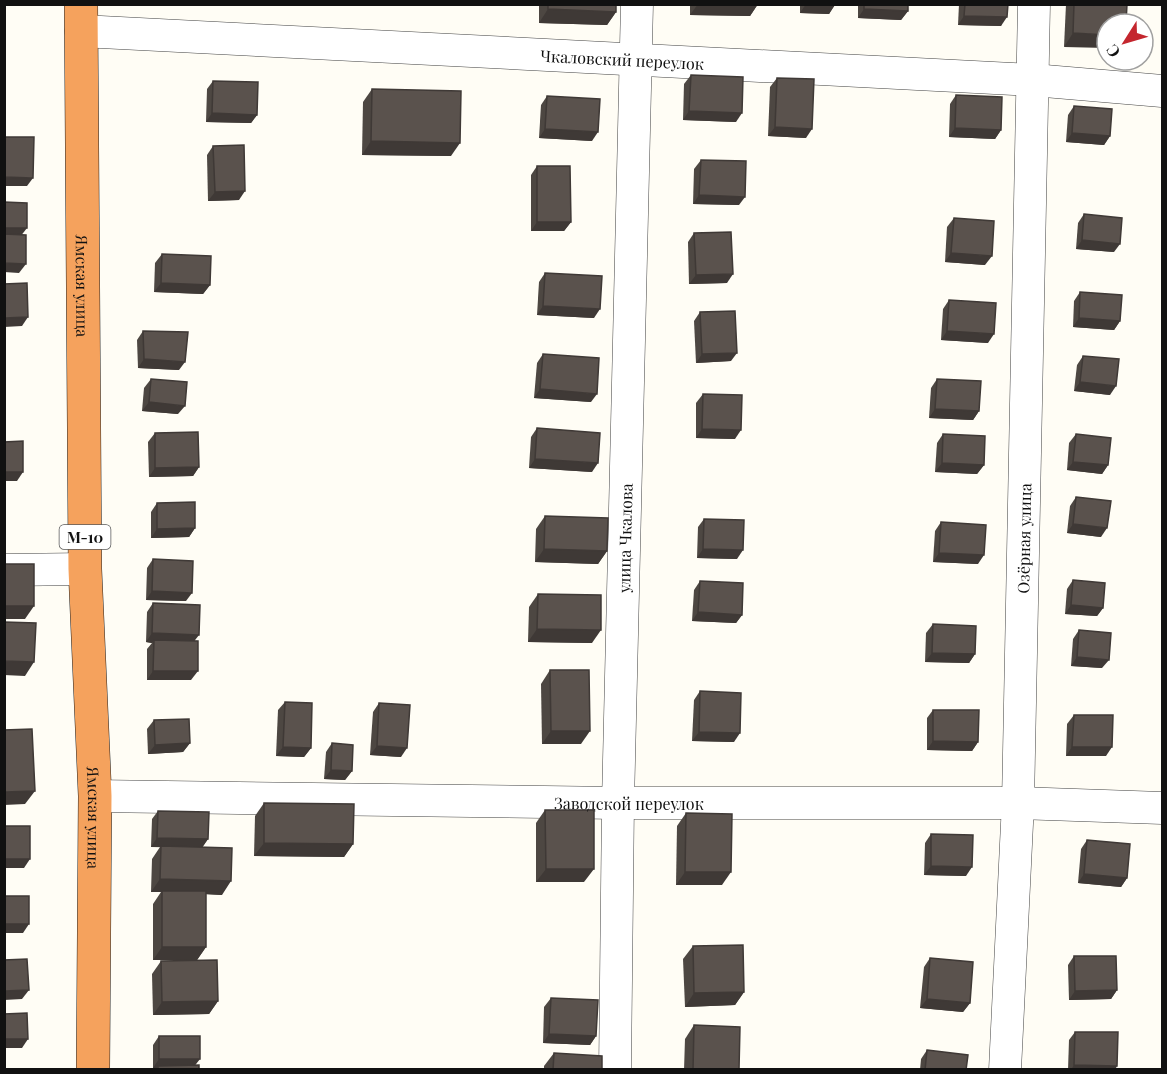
<svg xmlns="http://www.w3.org/2000/svg" width="1167" height="1074" font-family="'Playfair Display',serif">
  <style>
    .lines { fill: none; stroke-linecap: round; stroke-linejoin: round }
    .minor-casing { stroke: #444; stroke-width: 33 }
    .highway-casing { stroke: #222; stroke-width: 34 }
    .minor { stroke: #fff; stroke-width: 32 }
    .highway { stroke: #f5a25d; stroke-width: 33 }
    .wall { fill: #4d4742 }
    .shaded-wall { fill: #3f3936 }
    .building { fill: #5a524d; stroke: #3f3936; stroke-width: 1.5 }
    .labels { text-anchor: middle; dominant-baseline: central; stroke-width: 6; stroke-linejoin: round; paint-order: stroke }
    .shield { fill: #fff; stroke: #585858; stroke-width: 1.5 }
    .shield-label { font-size: 15px; font-weight: bold; fill: #111 }
    .street-label { font-size: 16px; fill: #111; stroke: #fff }
  </style>
  <rect width="100%" height="100%" fill="#fffdf5"/>
  <g class="lines">
    <g class="minor-casing">
      <g id="minor">
        <path id="s1" d="M81 31 1033 80 1162 91"/>
        <polyline points="4,570 85,569"/>
        <path id="s2" d="M95 796 618 803H1018L1162 808"/>
        <path id="s3" d="M615 1070 618 803 637 4"/>
        <path id="s4" d="M1005 1070 1018 803 1034 4"/>
      </g>
    </g>
    <g class="highway-casing">
      <g id="highway">
        <path id="s5" d="M81 4 85 569 95 796 93 1070"/>
      </g>
    </g>
    <use href="#minor" class="minor"/>
    <use href="#highway" class="highway"/>
  </g>
  <g class="wall">
    <polygon points="539,4 616,4 616,12 607,25 539,23"/>
    <polygon points="690,4 758,4 750,16 690,15"/>
    <polygon points="800,4 835,4 829,14 800,13"/>
    <polygon points="858,4 908,4 908,11 901,20 858,18"/>
    <polygon points="959,4 1008,4 1001,26 958,25"/>
    <polygon points="1066,4 1127,4 1064,47"/>
    <polygon points="691,75 736,122 683,120 684,84"/>
    <polygon points="777,78 806,138 768,136 770,87"/>
    <polygon points="213,81 257,115 251,123 206,122 207,89"/>
    <polygon points="372,89 451,156 362,155 363,102"/>
    <polygon points="956,95 1001,130 995,139 949,137 950,104"/>
    <polygon points="547,96 592,141 539,138 541,105"/>
    <polygon points="1074,106 1110,136 1104,145 1066,142 1068,115"/>
    <polygon points="213,146 239,200 208,201 207,155"/>
    <polygon points="701,160 739,205 693,204 694,169"/>
    <polygon points="537,166 571,222 564,231 531,231 531,175"/>
    <polygon points="1084,214 1114,252 1076,249 1078,223"/>
    <polygon points="954,218 985,265 945,262 947,227"/>
    <polygon points="694,233 727,283 689,284 688,242"/>
    <polygon points="162,254 210,285 203,294 154,292 155,263"/>
    <polygon points="545,273 594,318 537,315 539,282"/>
    <polygon points="1080,292 1120,321 1114,330 1073,327 1074,301"/>
    <polygon points="949,300 988,343 941,340 943,309"/>
    <polygon points="700,312 731,361 696,363 694,321"/>
    <polygon points="143,331 179,370 138,368 137,340"/>
    <polygon points="543,354 591,402 534,398 537,363"/>
    <polygon points="1083,356 1110,395 1074,391 1077,365"/>
    <polygon points="151,379 178,414 142,411 144,388"/>
    <polygon points="937,379 979,411 973,420 929,418 931,388"/>
    <polygon points="703,394 735,439 696,438 696,403"/>
    <polygon points="537,428 592,472 529,468 531,437"/>
    <polygon points="155,433 199,467 193,476 149,477 148,442"/>
    <polygon points="943,434 984,465 977,474 935,472 937,443"/>
    <polygon points="1076,434 1108,465 1102,474 1067,470 1069,443"/>
    <polygon points="1076,497 1101,537 1067,533 1070,506"/>
    <polygon points="157,503 195,528 189,537 151,538 151,512"/>
    <polygon points="545,516 607,551 598,564 535,562 536,529"/>
    <polygon points="704,519 737,559 697,558 698,527"/>
    <polygon points="941,522 978,564 933,562 935,531"/>
    <polygon points="153,559 186,601 146,600 147,568"/>
    <polygon points="1073,580 1103,608 1097,616 1065,614 1067,589"/>
    <polygon points="700,581 742,615 736,623 692,621 694,590"/>
    <polygon points="538,594 592,643 528,642 529,607"/>
    <polygon points="153,603 195,641 191,680 147,680 147,649 152,643 146,642 147,612"/>
    <polygon points="933,624 975,654 969,663 925,662 926,633"/>
    <polygon points="1079,630 1102,668 1071,666 1073,639"/>
    <polygon points="550,670 581,744 542,744 541,684"/>
    <polygon points="700,691 734,742 692,741 694,700"/>
    <polygon points="285,702 311,748 304,757 276,756 278,710"/>
    <polygon points="379,703 401,757 370,755 373,712"/>
    <polygon points="933,710 978,742 972,751 927,750 927,718"/>
    <polygon points="1074,715 1106,756 1066,756 1067,724"/>
    <polygon points="154,720 190,743 183,752 148,754 147,729"/>
    <polygon points="332,743 352,771 345,780 324,779 326,752"/>
    <polygon points="264,803 353,844 344,857 254,856 255,816"/>
    <polygon points="545,810 584,882 536,882 536,823"/>
    <polygon points="158,811 208,839 202,847 222,895 206,894 206,947 197,960 153,960 153,904 161,892 151,892 152,859 160,847 151,847 152,819"/>
    <polygon points="686,813 722,885 676,885 677,826"/>
    <polygon points="931,834 966,876 924,875 925,843"/>
    <polygon points="1087,840 1127,878 1121,887 1078,883 1081,849"/>
    <polygon points="693,946 744,992 735,1005 685,1007 683,959"/>
    <polygon points="1074,956 1117,990 1111,999 1069,1000 1068,965"/>
    <polygon points="930,958 970,1003 963,1012 920,1008 924,967"/>
    <polygon points="161,961 218,1001 209,1014 153,1015 152,974"/>
    <polygon points="551,998 596,1036 590,1045 543,1043 544,1007"/>
    <polygon points="694,1025 739,1070 684,1070 685,1039"/>
    <polygon points="1075,1032 1115,1070 1068,1070 1069,1040"/>
    <polygon points="159,1036 195,1066 199,1070 156,1070 157,1068 153,1068 153,1045"/>
    <polygon points="927,1050 966,1070 920,1070 921,1059"/>
    <polygon points="554,1053 602,1070 544,1070 544,1066"/>
  </g>
  <g class="shaded-wall">
    <polygon points="698,4 758,4 750,16 690,15"/>
    <polygon points="806,4 835,5 829,14 800,13"/>
    <polygon points="548,9 616,12 607,25 539,23"/>
    <polygon points="864,9 908,11 901,20 858,18"/>
    <polygon points="964,16 1007,17 1001,26 958,25"/>
    <polygon points="1073,33 1107,35 1107,48 1064,47"/>
    <polygon points="689,111 742,113 736,122 683,120"/>
    <polygon points="212,113 257,115 251,123 206,122"/>
    <polygon points="775,127 812,129 806,138 768,136"/>
    <polygon points="955,128 1001,130 995,139 949,137"/>
    <polygon points="545,129 598,132 592,141 539,138"/>
    <polygon points="1072,133 1110,136 1104,145 1066,142"/>
    <polygon points="371,141 460,143 451,156 362,155"/>
    <polygon points="4,177 33,178 27,186 4,186"/>
    <polygon points="245,191 239,200 208,201 215,192"/>
    <polygon points="699,195 745,197 739,205 693,204"/>
    <polygon points="537,222 571,222 564,231 531,231"/>
    <polygon points="4,228 27,228 20,237 4,237"/>
    <polygon points="1082,240 1120,244 1114,252 1076,249"/>
    <polygon points="951,253 992,256 985,265 945,262"/>
    <polygon points="4,263 26,264 19,273 4,272"/>
    <polygon points="733,274 727,283 689,284 696,275"/>
    <polygon points="161,283 210,285 203,294 154,292"/>
    <polygon points="543,306 600,309 594,318 537,315"/>
    <polygon points="28,317 22,326 4,327 4,318"/>
    <polygon points="1079,318 1120,321 1114,330 1073,327"/>
    <polygon points="947,331 994,334 988,343 941,340"/>
    <polygon points="737,353 731,361 696,363 702,354"/>
    <polygon points="144,359 185,362 179,370 138,368"/>
    <polygon points="1080,382 1116,386 1110,395 1074,391"/>
    <polygon points="540,389 597,394 591,402 534,398"/>
    <polygon points="149,402 185,406 178,414 142,411"/>
    <polygon points="935,409 979,411 973,420 929,418"/>
    <polygon points="702,429 741,430 735,439 696,438"/>
    <polygon points="535,459 598,463 592,472 529,468"/>
    <polygon points="1073,462 1108,465 1102,474 1067,470"/>
    <polygon points="942,463 984,465 977,474 935,472"/>
    <polygon points="199,467 193,476 149,477 155,468"/>
    <polygon points="4,472 23,472 17,481 4,481"/>
    <polygon points="1073,524 1107,528 1101,537 1067,533"/>
    <polygon points="195,528 189,537 151,538 157,529"/>
    <polygon points="544,549 607,551 598,564 535,562"/>
    <polygon points="703,549 743,550 737,559 697,558"/>
    <polygon points="939,553 984,555 978,564 933,562"/>
    <polygon points="152,591 192,593 186,601 146,600"/>
    <polygon points="1071,605 1103,608 1097,616 1065,614"/>
    <polygon points="4,606 34,606 25,619 4,619"/>
    <polygon points="698,612 742,615 736,623 692,621"/>
    <polygon points="537,629 601,630 592,643 528,642"/>
    <polygon points="152,633 199,635 192,644 154,640 152,643 146,642"/>
    <polygon points="932,653 975,654 969,663 925,662"/>
    <polygon points="1077,657 1109,660 1102,668 1071,666"/>
    <polygon points="4,661 34,662 25,676 4,675"/>
    <polygon points="153,671 198,671 191,680 147,680"/>
    <polygon points="551,731 590,731 581,744 542,744"/>
    <polygon points="699,732 740,733 734,742 692,741"/>
    <polygon points="933,741 978,742 972,751 927,750"/>
    <polygon points="190,743 183,752 148,754 155,745"/>
    <polygon points="377,746 407,748 401,757 370,755"/>
    <polygon points="283,747 311,748 304,757 276,756"/>
    <polygon points="1072,747 1112,747 1106,756 1066,756"/>
    <polygon points="331,770 352,771 345,780 324,779"/>
    <polygon points="35,791 25,804 4,805 4,792"/>
    <polygon points="157,838 208,839 202,848 151,847"/>
    <polygon points="264,843 353,844 344,857 254,856"/>
    <polygon points="4,859 30,859 24,868 4,868"/>
    <polygon points="931,866 972,867 966,876 924,875"/>
    <polygon points="546,869 594,869 584,882 536,882"/>
    <polygon points="685,872 731,872 722,885 676,885"/>
    <polygon points="1084,874 1127,878 1121,887 1078,883"/>
    <polygon points="160,879 231,881 222,895 162,892 162,891 161,892 151,892"/>
    <polygon points="4,924 29,924 23,933 4,933"/>
    <polygon points="162,947 206,947 197,960 153,960"/>
    <polygon points="29,990 22,999 4,1000 4,991"/>
    <polygon points="1117,990 1111,999 1069,1000 1075,991"/>
    <polygon points="744,992 735,1005 685,1007 694,993"/>
    <polygon points="927,999 970,1003 963,1012 920,1008"/>
    <polygon points="218,1001 209,1014 153,1015 162,1002"/>
    <polygon points="549,1034 596,1036 590,1045 543,1043"/>
    <polygon points="4,1039 28,1039 22,1048 4,1048"/>
    <polygon points="159,1059 200,1059 193,1068 158,1066 157,1068 153,1068"/>
    <polygon points="1074,1065 1117,1066 1115,1070 1071,1070"/>
  </g>
  <g class="building">
    <polygon points="548,4 616,4 616,12 548,9"/>
    <polygon points="864,4 908,4 908,11 864,9"/>
    <polygon points="965,4 1008,4 1007,17 964,16"/>
    <polygon points="1074,4 1127,4 1126,24 1107,24 1107,35 1073,33"/>
    <polygon points="691,75 743,77 742,113 689,111"/>
    <polygon points="777,78 814,79 812,129 775,127"/>
    <polygon points="213,81 258,82 257,115 212,113"/>
    <polygon points="372,89 461,91 460,143 371,141"/>
    <polygon points="956,95 1002,97 1001,130 955,128"/>
    <polygon points="547,96 600,99 598,132 545,129"/>
    <polygon points="1074,106 1112,109 1110,136 1072,133"/>
    <polygon points="4,137 34,137 33,178 4,177"/>
    <polygon points="244,145 245,191 215,192 213,146"/>
    <polygon points="701,160 746,161 745,197 699,195"/>
    <polygon points="537,166 570,166 571,222 537,222"/>
    <polygon points="4,202 27,203 27,228 4,228"/>
    <polygon points="1084,214 1122,218 1120,244 1082,240"/>
    <polygon points="954,218 994,221 992,256 951,253"/>
    <polygon points="731,232 733,274 696,275 694,233"/>
    <polygon points="4,234 26,235 26,264 4,263"/>
    <polygon points="162,254 211,256 210,285 161,283"/>
    <polygon points="545,273 602,276 600,309 543,306"/>
    <polygon points="27,283 28,317 4,318 4,284"/>
    <polygon points="1080,292 1122,295 1120,321 1079,318"/>
    <polygon points="949,300 996,303 994,334 947,331"/>
    <polygon points="735,311 737,353 702,354 700,312"/>
    <polygon points="143,331 188,332 185,362 144,359"/>
    <polygon points="543,354 599,358 597,394 540,389"/>
    <polygon points="1083,356 1119,359 1116,386 1080,382"/>
    <polygon points="151,379 187,382 185,406 149,402"/>
    <polygon points="937,379 981,381 979,411 935,409"/>
    <polygon points="703,394 742,395 741,430 702,429"/>
    <polygon points="537,428 600,433 598,463 535,459"/>
    <polygon points="198,432 199,467 155,468 155,433"/>
    <polygon points="943,434 985,436 984,465 942,463"/>
    <polygon points="1076,434 1111,438 1108,465 1073,462"/>
    <polygon points="23,441 23,472 4,472 4,442"/>
    <polygon points="1076,497 1111,501 1107,528 1073,524"/>
    <polygon points="195,502 195,528 157,529 157,503"/>
    <polygon points="545,516 608,518 607,551 544,549"/>
    <polygon points="704,519 744,520 743,550 703,549"/>
    <polygon points="941,522 986,525 984,555 939,553"/>
    <polygon points="153,559 193,561 192,593 152,591"/>
    <rect x="4" y="564" width="30" height="42"/>
    <polygon points="1073,580 1105,583 1103,608 1071,605"/>
    <polygon points="700,581 743,583 742,615 698,612"/>
    <polygon points="538,594 601,595 601,630 537,629"/>
    <polygon points="153,603 200,605 199,635 152,633"/>
    <polygon points="4,622 36,623 34,662 4,661"/>
    <polygon points="933,624 976,626 975,654 932,653"/>
    <polygon points="1079,630 1111,633 1109,660 1077,657"/>
    <polygon points="154,640 198,641 198,671 153,671"/>
    <polygon points="550,670 589,670 590,731 551,731"/>
    <polygon points="700,691 741,693 740,733 699,732"/>
    <polygon points="285,702 312,703 311,748 283,747"/>
    <polygon points="379,703 410,705 407,748 377,746"/>
    <polygon points="933,710 979,710 978,742 933,741"/>
    <polygon points="1074,715 1113,715 1112,747 1072,747"/>
    <polygon points="189,719 190,743 155,745 154,720"/>
    <polygon points="32,729 35,791 4,792 4,730"/>
    <polygon points="332,743 353,745 352,771 331,770"/>
    <polygon points="264,803 354,804 353,844 264,843"/>
    <polygon points="545,810 594,810 594,869 546,869"/>
    <polygon points="158,811 209,812 208,839 157,838"/>
    <polygon points="686,813 732,814 731,872 685,872"/>
    <rect x="4" y="826" width="26" height="33"/>
    <polygon points="931,834 973,835 972,867 931,866"/>
    <polygon points="1087,840 1130,844 1127,878 1084,874"/>
    <polygon points="161,846 232,848 231,881 160,879"/>
    <rect x="162" y="891" width="44" height="56"/>
    <rect x="4" y="896" width="25" height="28"/>
    <polygon points="743,945 744,992 694,993 693,946"/>
    <polygon points="1074,956 1116,956 1117,990 1075,991"/>
    <polygon points="930,958 973,962 970,1003 927,999"/>
    <polygon points="27,959 29,990 4,991 4,960"/>
    <polygon points="217,960 218,1001 162,1002 161,961"/>
    <polygon points="551,998 598,1000 596,1036 549,1034"/>
    <polygon points="27,1013 28,1039 4,1039 4,1014"/>
    <polygon points="694,1025 740,1027 739,1070 693,1070"/>
    <polygon points="1075,1032 1118,1032 1117,1066 1074,1065"/>
    <rect x="159" y="1036" width="41" height="23"/>
    <polygon points="927,1050 968,1055 966,1070 925,1070"/>
    <polygon points="554,1053 602,1056 602,1070 553,1070"/>
    <polygon points="199,1065 199,1070 158,1070 158,1066"/>
  </g>
  <g class="labels">
    <rect class="shield" x="59.5" y="525" width="51" height="24" rx="4.5"/>
    <g class="shield-label">
      <text x="85" y="537">М-10</text>
    </g>
    <g class="street-label">
      <text stroke="none"><textPath href="#s1" startOffset="542">Чкаловский переулок</textPath></text>
      <text stroke="none"><textPath href="#s5" startOffset="282">Ямская улица</textPath></text>
      <text stroke="none"><textPath href="#s3" startOffset="532">улица Чкалова</textPath></text>
      <text stroke="none"><textPath href="#s4" startOffset="532">Озёрная улица</textPath></text>
      <text stroke="none"><textPath href="#s2" startOffset="534">Заводской переулок</textPath></text>
      <text stroke="none"><textPath href="#s5" startOffset="814">Ямская улица</textPath></text>
    </g>
  </g>
  <rect width="1167" height="1074" fill="none" stroke="#111111" stroke-width="12"/>
  <g transform="translate(1125 42) rotate(233)"><circle r="28" fill="#ffffff" stroke="#a0a0a0" stroke-width="1.5"/>
  <path d="M0-4.5L10 22L0 15L-10 22Z" fill="#c4262e"/>
  <text y="-9" font-size="16" font-weight="bold" text-anchor="middle" fill="#111111">С</text>
  </g>
</svg>
